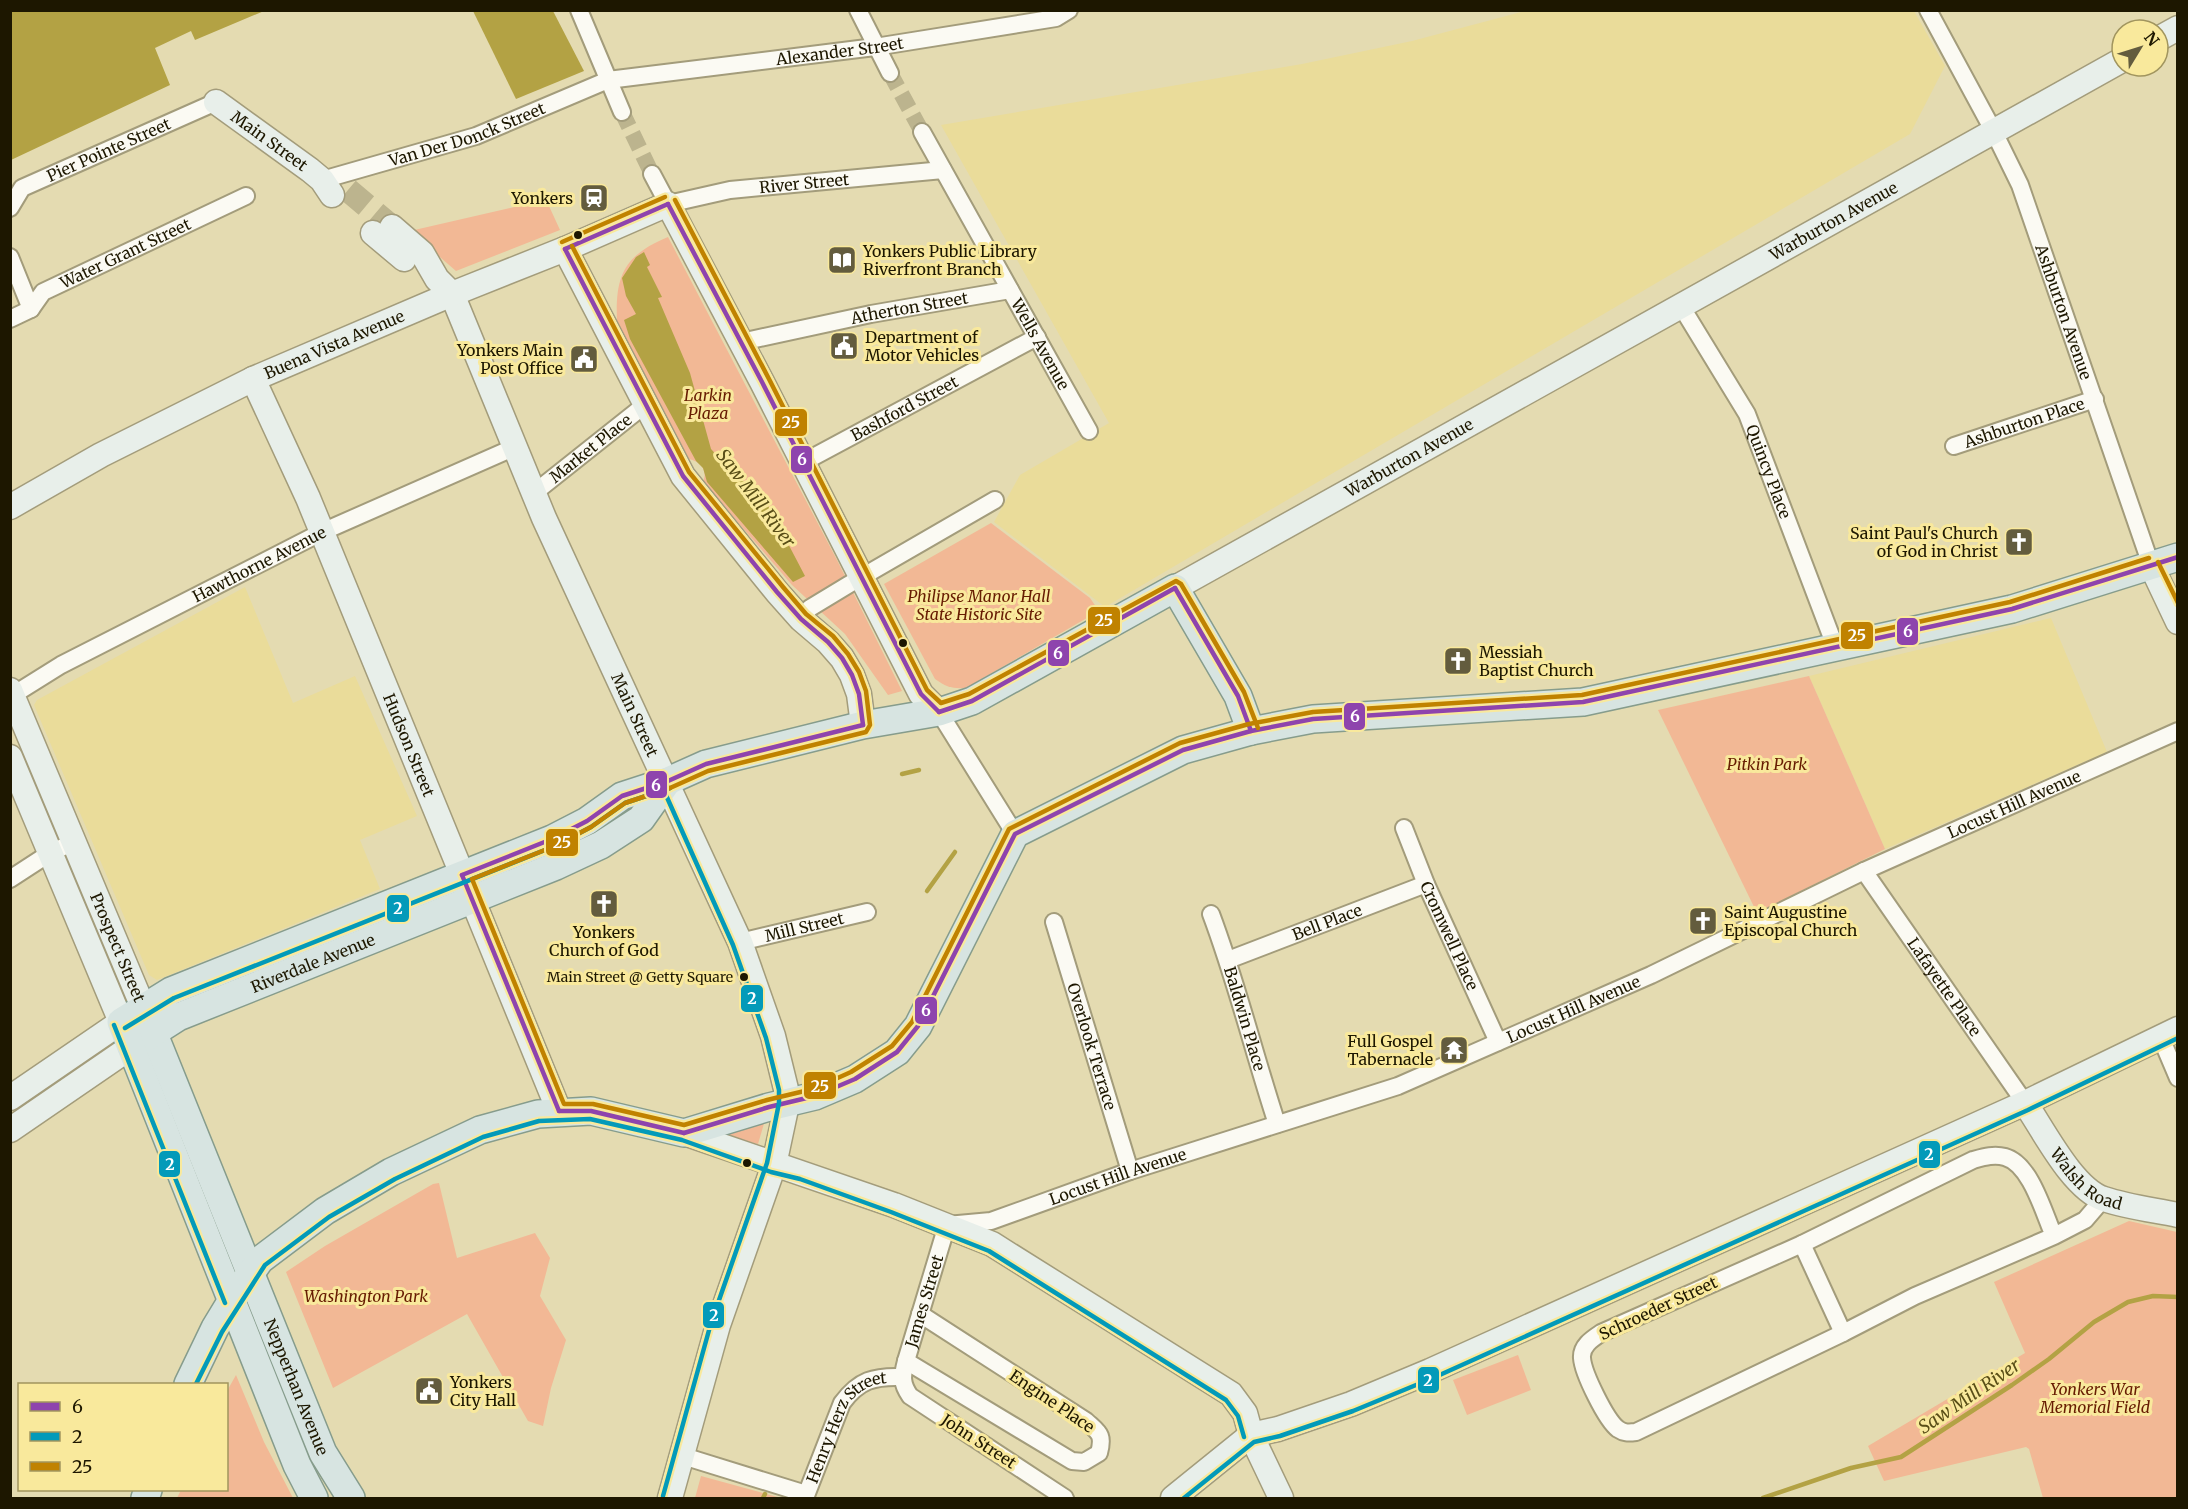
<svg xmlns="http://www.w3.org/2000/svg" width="2188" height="1509" font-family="Merriweather,serif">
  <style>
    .built { fill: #eadc9a }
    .green { fill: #f2b895 }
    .water { fill: #b3a244 }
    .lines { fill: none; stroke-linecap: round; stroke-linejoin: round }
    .stream { stroke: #b3a244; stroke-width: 4.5 }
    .street-tunnel { stroke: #bcb48e; stroke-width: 16; stroke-dasharray: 16 8; stroke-linecap: butt }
    .secondary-tunnel { stroke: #bcb48e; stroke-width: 24; stroke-dasharray: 24 12; stroke-linecap: butt }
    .street-casing { stroke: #a39c7b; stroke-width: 20 }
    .secondary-casing { stroke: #a39c7b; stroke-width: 27 }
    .primary-casing { stroke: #869c8c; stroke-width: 30 }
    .street { stroke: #fbfaf3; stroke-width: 16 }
    .secondary { stroke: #e8efea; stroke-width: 24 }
    .primary { stroke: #d7e4e1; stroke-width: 27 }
    .bus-1-casing { stroke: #f9e99c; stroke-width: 9 }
    .bus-2-casing { stroke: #f9e99c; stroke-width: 9 }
    .bus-3-casing { stroke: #f9e99c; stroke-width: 9 }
    .bus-1 { stroke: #8e44ad; stroke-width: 4.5 }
    .bus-2 { stroke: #039ab9; stroke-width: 4.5 }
    .bus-3 { stroke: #c08200; stroke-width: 4.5 }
    .bus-dot { fill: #1d1700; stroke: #f9e99c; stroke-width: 2 }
    .labels { text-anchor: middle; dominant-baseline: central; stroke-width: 6; stroke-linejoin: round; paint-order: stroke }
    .bus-label { font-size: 14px; fill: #1d1700; stroke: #f9e99c; text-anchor: end }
    .street-label { font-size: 16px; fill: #1d1700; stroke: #f9e99c }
    .poi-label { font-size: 16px; fill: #1d1700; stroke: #f9e99c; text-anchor: start }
    .park-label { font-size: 16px; font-style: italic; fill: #671c02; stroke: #f9e99c }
    .water-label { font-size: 18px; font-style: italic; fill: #594e17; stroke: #f9e99c }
    .line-badge { stroke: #f9e99c; stroke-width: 2 }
    .badge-label { font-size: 16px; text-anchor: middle; font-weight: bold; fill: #fff }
  </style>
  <rect width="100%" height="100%" fill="#e4dbb1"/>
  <g class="built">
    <polygon points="1525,11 1914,11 1945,66 1910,134 1105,607 994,522 1020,475 1109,423 941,125 1302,64 1412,41"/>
    <polygon points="245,587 293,703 355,676 417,816 360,840 380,889 157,980 149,975 34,705 37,700"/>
    <polygon points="2051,618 2107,752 1885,849 1809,676"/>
  </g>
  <g class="green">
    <polygon points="549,199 552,205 549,206 560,230 456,271 410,231"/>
    <path d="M668 237 837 560 902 691 888 695 845 634 792 585 703 482C708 470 701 462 689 459L617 321C615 274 625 255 668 237Z"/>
    <path d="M991 523 1090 598 1099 611 966 688C953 689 946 687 935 679L884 584Z"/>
    <polygon points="1809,676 1885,849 1757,913 1658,710"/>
    <polygon points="765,1120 758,1144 716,1133"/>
    <polygon points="439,1183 457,1258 535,1233 550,1258 540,1296 566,1340 551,1388 543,1426 528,1421 467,1314 333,1388 286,1272 325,1246 433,1184"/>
    <polygon points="2129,1221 2177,1232 2177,1498 2043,1498 2029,1449 2026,1447 1884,1481 1868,1446 2025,1353 1994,1282"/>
    <polygon points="1518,1355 1531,1390 1467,1415 1453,1380"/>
    <polygon points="236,1375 264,1442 293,1498 177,1498 181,1490 226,1490 227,1391"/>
    <polygon points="701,1476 781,1498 695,1498"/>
  </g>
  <g class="water">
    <polygon points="10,11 11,10 264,11 195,40 191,31 155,48 170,85 11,160"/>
    <polygon points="473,11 553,11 584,71 516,99"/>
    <polygon points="644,252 650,265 647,267 662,297 658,298 690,373 711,449 734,474 762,494 805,576 793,582 707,482 703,468 696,461 630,339 624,320 636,314 626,296 622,278 636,257"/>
  </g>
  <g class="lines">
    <g class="stream">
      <polyline points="902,774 919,770"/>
      <polyline points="927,891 955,852"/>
      <polyline points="763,1498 765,1494"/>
      <polyline points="1763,1498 1851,1468 1901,1457 2012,1385 2049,1359 2094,1322 2128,1302 2153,1296 2178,1297"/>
    </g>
    <g class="street-tunnel">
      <polyline points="890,73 922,132"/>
      <polyline points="622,112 652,174"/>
    </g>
    <polyline class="secondary-tunnel" points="348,190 392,227"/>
    <g class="street-casing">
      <g id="street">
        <polyline points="579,10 622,112"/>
        <polyline points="858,10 890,73"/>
        <path id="s1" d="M1928 10 1994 132 2020 185 2151 565"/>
        <path id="s2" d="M922 132 1089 431"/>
        <path id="s3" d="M652 174 668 204 730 190 943 170"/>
        <path id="s4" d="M322 180 476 136 608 80 875 47 1056 18 1069 10"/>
        <path id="s5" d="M10 208 22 188 216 102"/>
        <polyline points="10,257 31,309"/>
        <path id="s6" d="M1681 306 1747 414 1835 646"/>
        <path id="s7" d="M10 319 31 309 43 292 246 196"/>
        <path id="s8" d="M741 342 871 314 1010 290"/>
        <path id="s9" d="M1954 446 2095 399"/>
        <path id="s10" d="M802 463 1037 337"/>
        <path id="s11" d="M534 493 646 404"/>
        <polyline points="801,619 810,608 848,585 995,500"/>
        <path id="s12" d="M13 695 61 665 322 532 515 447"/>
        <polyline points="939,712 1015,834"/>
        <path id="s13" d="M1404 828 1426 884 1498 1042"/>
        <path id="s14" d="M1864 871 2025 1103"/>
        <polyline points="10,879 50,853 74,842"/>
        <path id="s15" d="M1211 914C1237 983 1254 1054 1277 1124"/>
        <path id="s16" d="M1054 922 1130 1171"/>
        <path id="s17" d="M740 942 867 912"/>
        <path id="s18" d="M1228 960 1426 884"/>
        <polyline points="2161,1038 2178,1078"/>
        <path d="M2054 1236C2044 1214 2031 1164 2005 1157 1994 1154 1984 1157 1973 1160L1802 1244 1601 1333C1592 1339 1581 1346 1582 1358 1583 1373 1606 1420 1618 1429 1624 1433 1628 1433 1636 1432L1843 1333 1915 1296 2054 1236 2085 1220 2103 1199"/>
        <polyline points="1802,1244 1843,1333"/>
        <path d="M906 1361 1072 1461 1084 1462 1099 1453C1104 1434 1099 1433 1086 1421L920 1314"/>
        <polyline points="683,1456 806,1494"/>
        <path id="s19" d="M805 1498 842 1403C859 1380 874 1376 902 1377"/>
        <path id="s20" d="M1065 1498 910 1396C901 1383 902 1376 906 1361L947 1225 991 1221 1130 1171 1398 1086 1651 975 1864 871 2178 731"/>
      </g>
    </g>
    <g class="secondary-casing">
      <g id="secondary">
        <polyline points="2158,39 2178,28"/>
        <path id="s21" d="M216 102 310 170 322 180 332 195"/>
        <path id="s22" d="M392 227 422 253 437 279 452 294 544 518 740 942 773 1036 786 1089 787 1104 774 1165 718 1325 670 1498"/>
        <polyline points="373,233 404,259"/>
        <polyline points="565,249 683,476 777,592 801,619 828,642 842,658 852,675 859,694 863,725"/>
        <path id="s23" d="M253 379 308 498 559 1111"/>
        <path id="s24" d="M10 507 101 455 253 379 452 294 565 249 668 204 762 382 921 694 939 712"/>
        <polyline points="2151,565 2178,622"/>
        <path id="s25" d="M1175 588 2122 60"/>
        <path id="s26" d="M10 690 143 1007"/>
        <polyline points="10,757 121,1022 10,1098"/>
        <path id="s27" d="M2025 1103C2044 1131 2073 1189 2104 1199 2128 1207 2154 1210 2178 1215"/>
        <polyline points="10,1130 131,1047"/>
        <polyline points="684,1133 894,1205 992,1244 1231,1394 1245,1413 1251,1435 1281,1498"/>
        <polyline points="1173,1498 1251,1435 1278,1429 1351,1404 1430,1371 2025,1103 2178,1029"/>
      </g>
    </g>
    <g class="primary-casing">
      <g id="primary">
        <path id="s28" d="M147 1017 323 1453 351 1498"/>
        <path id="s29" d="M131 1047 178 1017 556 866 601 845 641 819 668 781"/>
        <polyline points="188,1384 215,1328 232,1300 260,1260 325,1211 391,1172 480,1130 538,1114 591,1111 684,1133 769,1107 815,1096 855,1079 897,1052 918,1026 1015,834 1183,750 1251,731 1313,719 1583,702 2012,609 2178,557"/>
        <polyline points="145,1498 148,1490"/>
        <polyline points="314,1498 297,1465 121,1022 171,991 552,839 587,821 622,796 668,781 706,764 863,725 939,712 972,701 1175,588 1238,696 1251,731"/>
      </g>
    </g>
    <use href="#street" class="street"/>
    <use href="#secondary" class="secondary"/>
    <use href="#primary" class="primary"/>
    <g class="bus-1-casing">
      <g id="bus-1">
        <polyline points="668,204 762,382 921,694 939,712"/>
        <polyline points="565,249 683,476 777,592 801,619 828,642 842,658 852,675 859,694 863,725"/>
        <polyline points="565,249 668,204"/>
        <polyline points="1175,588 1238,696 1251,731"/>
        <polyline points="939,712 972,701 1175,588"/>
        <polyline points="462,875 552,839 587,821 622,796 668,781 706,764 863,725"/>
        <polyline points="462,875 559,1111"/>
        <polyline points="559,1111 591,1111 684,1133"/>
        <polyline points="684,1133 769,1107 815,1096 855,1079 897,1052 918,1026 1015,834 1183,750 1251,731 1313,719 1583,702 2012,609 2178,557"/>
      </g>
    </g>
    <g class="bus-2-casing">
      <g id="bus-2">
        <polyline points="661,784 733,945 766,1038 779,1090 779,1103 767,1163 711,1323 663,1496"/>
        <polyline points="114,1025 225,1303"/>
        <polyline points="125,1028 174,998 555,846 591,827 625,803 670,788"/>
        <polyline points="196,1384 222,1332 265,1265 329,1217 395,1179 483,1137 539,1121 590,1119 682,1140 771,1172 800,1179 891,1212 989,1251 1226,1400 1238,1416 1244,1437"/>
        <polyline points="1184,1498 1254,1442 1280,1436 1353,1411 1433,1378 2028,1110 2178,1038"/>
      </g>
    </g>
    <g class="bus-3-casing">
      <g id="bus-3">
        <polyline points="675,200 769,379 927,690 941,703 969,694 1176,581 1181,584 1244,692 1258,728"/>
        <polyline points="562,242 665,197"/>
        <polyline points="572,246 689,472 783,587 806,614 833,636 848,654 859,672 866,691 870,725 866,732 708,771 670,788 625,803 591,827 555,846 472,879 564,1104 593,1104 684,1125 767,1100 813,1089 851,1072 892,1046 912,1022 1009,829 1180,743 1249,724 1313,712 1582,695 2010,602 2149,558"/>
        <polyline points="2158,562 2178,603"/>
      </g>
    </g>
    <use href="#bus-1" class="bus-1"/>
    <use href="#bus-2" class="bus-2"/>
    <use href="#bus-3" class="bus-3"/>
  </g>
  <defs>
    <g id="station-square" transform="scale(1.5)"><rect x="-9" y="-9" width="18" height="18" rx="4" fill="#635c3e" stroke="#f9e99c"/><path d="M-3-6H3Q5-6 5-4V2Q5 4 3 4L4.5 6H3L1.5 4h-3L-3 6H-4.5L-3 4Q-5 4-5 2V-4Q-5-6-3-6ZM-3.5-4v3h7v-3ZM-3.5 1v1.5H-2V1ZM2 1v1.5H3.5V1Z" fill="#fff"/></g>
    <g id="library-square" transform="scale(1.5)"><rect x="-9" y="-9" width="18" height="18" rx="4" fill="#635c3e" stroke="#f9e99c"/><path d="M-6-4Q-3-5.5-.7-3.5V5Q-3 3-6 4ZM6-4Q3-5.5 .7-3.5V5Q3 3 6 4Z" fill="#fff"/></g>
    <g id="civic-square" transform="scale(1.5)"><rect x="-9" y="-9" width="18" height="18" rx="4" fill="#635c3e" stroke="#f9e99c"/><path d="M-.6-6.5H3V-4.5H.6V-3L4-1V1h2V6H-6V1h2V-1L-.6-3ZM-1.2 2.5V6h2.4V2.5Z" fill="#fff"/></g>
    <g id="church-square" transform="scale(1.5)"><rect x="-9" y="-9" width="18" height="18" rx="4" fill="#635c3e" stroke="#f9e99c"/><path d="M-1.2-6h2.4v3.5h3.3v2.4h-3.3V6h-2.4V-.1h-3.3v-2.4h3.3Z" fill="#fff"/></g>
    <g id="temple-square" transform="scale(1.5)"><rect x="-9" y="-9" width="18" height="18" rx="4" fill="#635c3e" stroke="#f9e99c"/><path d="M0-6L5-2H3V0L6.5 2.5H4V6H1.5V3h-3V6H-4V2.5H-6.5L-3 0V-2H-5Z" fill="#fff"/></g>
  </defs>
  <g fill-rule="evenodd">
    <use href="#station-square" x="594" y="198"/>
    <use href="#library-square" x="842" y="260"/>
    <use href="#civic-square" x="844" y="346"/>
    <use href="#civic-square" x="584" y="359"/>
    <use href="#church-square" x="2019" y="542"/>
    <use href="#church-square" x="1458" y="661"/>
    <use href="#church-square" x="604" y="904"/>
    <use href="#church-square" x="1703" y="921"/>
    <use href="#temple-square" x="1454" y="1050"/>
    <use href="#civic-square" x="429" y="1391"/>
  </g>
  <g class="bus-dot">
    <circle cx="578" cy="235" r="5"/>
    <circle cx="903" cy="643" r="5"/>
    <circle cx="744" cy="977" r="5"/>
    <circle cx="747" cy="1163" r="5"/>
  </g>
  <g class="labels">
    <g class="bus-label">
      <text x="733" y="977">Main Street @ Getty Square</text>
    </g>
    <g class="street-label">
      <text stroke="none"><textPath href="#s4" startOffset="537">Alexander Street</textPath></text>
      <text stroke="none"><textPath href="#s4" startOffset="152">Van Der Donck Street</textPath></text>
      <text stroke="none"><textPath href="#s21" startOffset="66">Main Street</textPath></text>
      <text stroke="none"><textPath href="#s5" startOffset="118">Pier Pointe Street</textPath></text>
      <text stroke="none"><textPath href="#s3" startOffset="172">River Street</textPath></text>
      <text stroke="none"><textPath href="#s25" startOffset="754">Warburton Avenue</textPath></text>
      <text stroke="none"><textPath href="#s7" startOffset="135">Water Grant Street</textPath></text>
      <text stroke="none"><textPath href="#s8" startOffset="172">Atherton Street</textPath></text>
      <text stroke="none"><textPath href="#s1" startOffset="332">Ashburton Avenue</textPath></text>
      <text stroke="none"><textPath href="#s24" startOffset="363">Buena Vista Avenue</textPath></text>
      <text stroke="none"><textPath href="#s2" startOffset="243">Wells Avenue</textPath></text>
      <text stroke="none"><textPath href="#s10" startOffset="116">Bashford Street</textPath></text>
      <text stroke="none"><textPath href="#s9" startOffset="74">Ashburton Place</textPath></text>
      <text stroke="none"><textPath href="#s11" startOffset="72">Market Place</textPath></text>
      <text stroke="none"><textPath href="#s25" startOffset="268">Warburton Avenue</textPath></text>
      <text stroke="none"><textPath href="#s6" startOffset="188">Quincy Place</textPath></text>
      <text stroke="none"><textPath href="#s12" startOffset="279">Hawthorne Avenue</textPath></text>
      <text stroke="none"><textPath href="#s22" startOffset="550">Main Street</textPath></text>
      <text stroke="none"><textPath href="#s23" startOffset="398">Hudson Street</textPath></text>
      <text stroke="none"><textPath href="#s20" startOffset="1515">Locust Hill Avenue</textPath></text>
      <text stroke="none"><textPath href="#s18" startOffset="106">Bell Place</textPath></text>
      <text stroke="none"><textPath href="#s17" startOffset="66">Mill Street</textPath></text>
      <text stroke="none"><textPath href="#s13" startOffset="117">Cromwell Place</textPath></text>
      <text stroke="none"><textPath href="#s26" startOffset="279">Prospect Street</textPath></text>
      <text stroke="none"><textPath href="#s29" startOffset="201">Riverdale Avenue</textPath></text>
      <text stroke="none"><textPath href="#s14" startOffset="141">Lafayette Place</textPath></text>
      <text stroke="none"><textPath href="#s20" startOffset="1029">Locust Hill Avenue</textPath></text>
      <text stroke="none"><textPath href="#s15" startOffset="110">Baldwin Place</textPath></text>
      <text stroke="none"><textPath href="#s16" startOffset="130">Overlook Terrace</textPath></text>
      <text stroke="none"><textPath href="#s27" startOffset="100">Walsh Road</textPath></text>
      <text stroke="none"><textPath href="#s20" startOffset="543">Locust Hill Avenue</textPath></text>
      <text stroke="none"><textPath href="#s20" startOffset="285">James Street</textPath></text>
      <text transform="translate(1658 1308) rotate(-25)">Schroeder Street</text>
      <text stroke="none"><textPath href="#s28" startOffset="399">Nepperhan Avenue</textPath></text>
      <text transform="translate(1052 1401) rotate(34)">Engine Place</text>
      <text stroke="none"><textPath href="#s19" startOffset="86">Henry Herz Street</textPath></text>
      <text transform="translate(979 1441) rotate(33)">John Street</text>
    </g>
    <g class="poi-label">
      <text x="573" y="198" text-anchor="end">Yonkers</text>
      <text x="863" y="251">Yonkers Public Library<tspan x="863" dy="18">Riverfront Branch</tspan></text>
      <text x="865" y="337">Department of<tspan x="865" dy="18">Motor Vehicles</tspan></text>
      <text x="563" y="350" text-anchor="end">Yonkers Main<tspan x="563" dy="18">Post Office</tspan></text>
      <text x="1998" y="533" text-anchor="end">Saint Paul's Church<tspan x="1998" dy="18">of God in Christ</tspan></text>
      <text x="1479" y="652">Messiah<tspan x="1479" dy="18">Baptist Church</tspan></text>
      <text x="1724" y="912">Saint Augustine<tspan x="1724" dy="18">Episcopal Church</tspan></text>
      <text x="604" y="932" text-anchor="middle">Yonkers<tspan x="604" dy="18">Church of God</tspan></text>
      <text x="1433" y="1041" text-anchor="end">Full Gospel<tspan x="1433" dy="18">Tabernacle</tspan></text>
      <text x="450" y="1382">Yonkers<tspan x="450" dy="18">City Hall</tspan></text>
    </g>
    <g class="park-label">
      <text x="708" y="395">Larkin<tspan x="708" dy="18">Plaza</tspan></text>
      <text x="979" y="596">Philipse Manor Hall<tspan x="979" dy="18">State Historic Site</tspan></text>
      <text x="1767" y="764">Pitkin Park</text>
      <text x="366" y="1296">Washington Park</text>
      <text x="2095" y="1389">Yonkers War<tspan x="2095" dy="18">Memorial Field</tspan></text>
    </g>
    <g class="water-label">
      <text transform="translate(756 498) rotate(53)">Saw Mill River</text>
      <text transform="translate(1969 1396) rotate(-34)">Saw Mill River</text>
    </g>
  </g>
  <g class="line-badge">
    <rect x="774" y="408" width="34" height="29" rx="6" fill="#c08200"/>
    <rect x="790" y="445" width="23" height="29" rx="6" fill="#8e44ad"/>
    <rect x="1087" y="606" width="34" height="29" rx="6" fill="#c08200"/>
    <rect x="1896" y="617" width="23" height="29" rx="6" fill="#8e44ad"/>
    <rect x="1840" y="621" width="34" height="29" rx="6" fill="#c08200"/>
    <rect x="1047" y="639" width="23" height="28" rx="6" fill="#8e44ad"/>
    <rect x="1343" y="702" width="23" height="29" rx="6" fill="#8e44ad"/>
    <rect x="645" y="770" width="23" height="29" rx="6" fill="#8e44ad"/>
    <rect x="545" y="828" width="34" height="29" rx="6" fill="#c08200"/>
    <rect x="386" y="894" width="24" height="29" rx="6" fill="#039ab9"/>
    <rect x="740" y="984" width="24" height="29" rx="6" fill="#039ab9"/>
    <rect x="914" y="996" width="24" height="29" rx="6" fill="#8e44ad"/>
    <rect x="803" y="1071" width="34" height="29" rx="6" fill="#c08200"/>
    <rect x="1918" y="1140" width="23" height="29" rx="6" fill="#039ab9"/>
    <rect x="158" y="1150" width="23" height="28" rx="6" fill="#039ab9"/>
    <rect x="702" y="1301" width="23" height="28" rx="6" fill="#039ab9"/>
    <rect x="1417" y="1366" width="23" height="28" rx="6" fill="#039ab9"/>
  </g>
  <g class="badge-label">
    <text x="791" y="428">25</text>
    <text x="802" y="465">6</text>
    <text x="1104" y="626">25</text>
    <text x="1908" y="637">6</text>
    <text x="1857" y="641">25</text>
    <text x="1058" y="659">6</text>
    <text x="1355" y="722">6</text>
    <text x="656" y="791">6</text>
    <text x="562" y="848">25</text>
    <text x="398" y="914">2</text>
    <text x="752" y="1004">2</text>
    <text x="926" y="1016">6</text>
    <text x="820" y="1092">25</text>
    <text x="1929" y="1160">2</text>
    <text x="170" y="1170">2</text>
    <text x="714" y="1321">2</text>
    <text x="1428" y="1386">2</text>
  </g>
  <rect width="2188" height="1509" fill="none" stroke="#1d1700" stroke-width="24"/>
  <rect x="18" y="1383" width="210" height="108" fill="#f9e99c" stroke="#a1955e" stroke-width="1.5"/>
  <rect x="30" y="1402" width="30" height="9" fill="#8e44ad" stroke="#a1955e" stroke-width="1.5"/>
  <text x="72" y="1413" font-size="18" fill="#1d1700">6</text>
  <rect x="30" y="1432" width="30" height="9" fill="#039ab9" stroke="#a1955e" stroke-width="1.5"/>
  <text x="72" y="1443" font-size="18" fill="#1d1700">2</text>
  <rect x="30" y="1462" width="30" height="9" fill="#c08200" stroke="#a1955e" stroke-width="1.5"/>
  <text x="72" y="1473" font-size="18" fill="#1d1700">25</text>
  <g transform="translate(2140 48) rotate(52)"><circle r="28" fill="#f9e99c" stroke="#a1955e" stroke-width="1.5"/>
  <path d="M0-4.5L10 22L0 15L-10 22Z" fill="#635c3e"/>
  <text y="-9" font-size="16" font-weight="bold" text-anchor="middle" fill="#1d1700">N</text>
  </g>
</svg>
